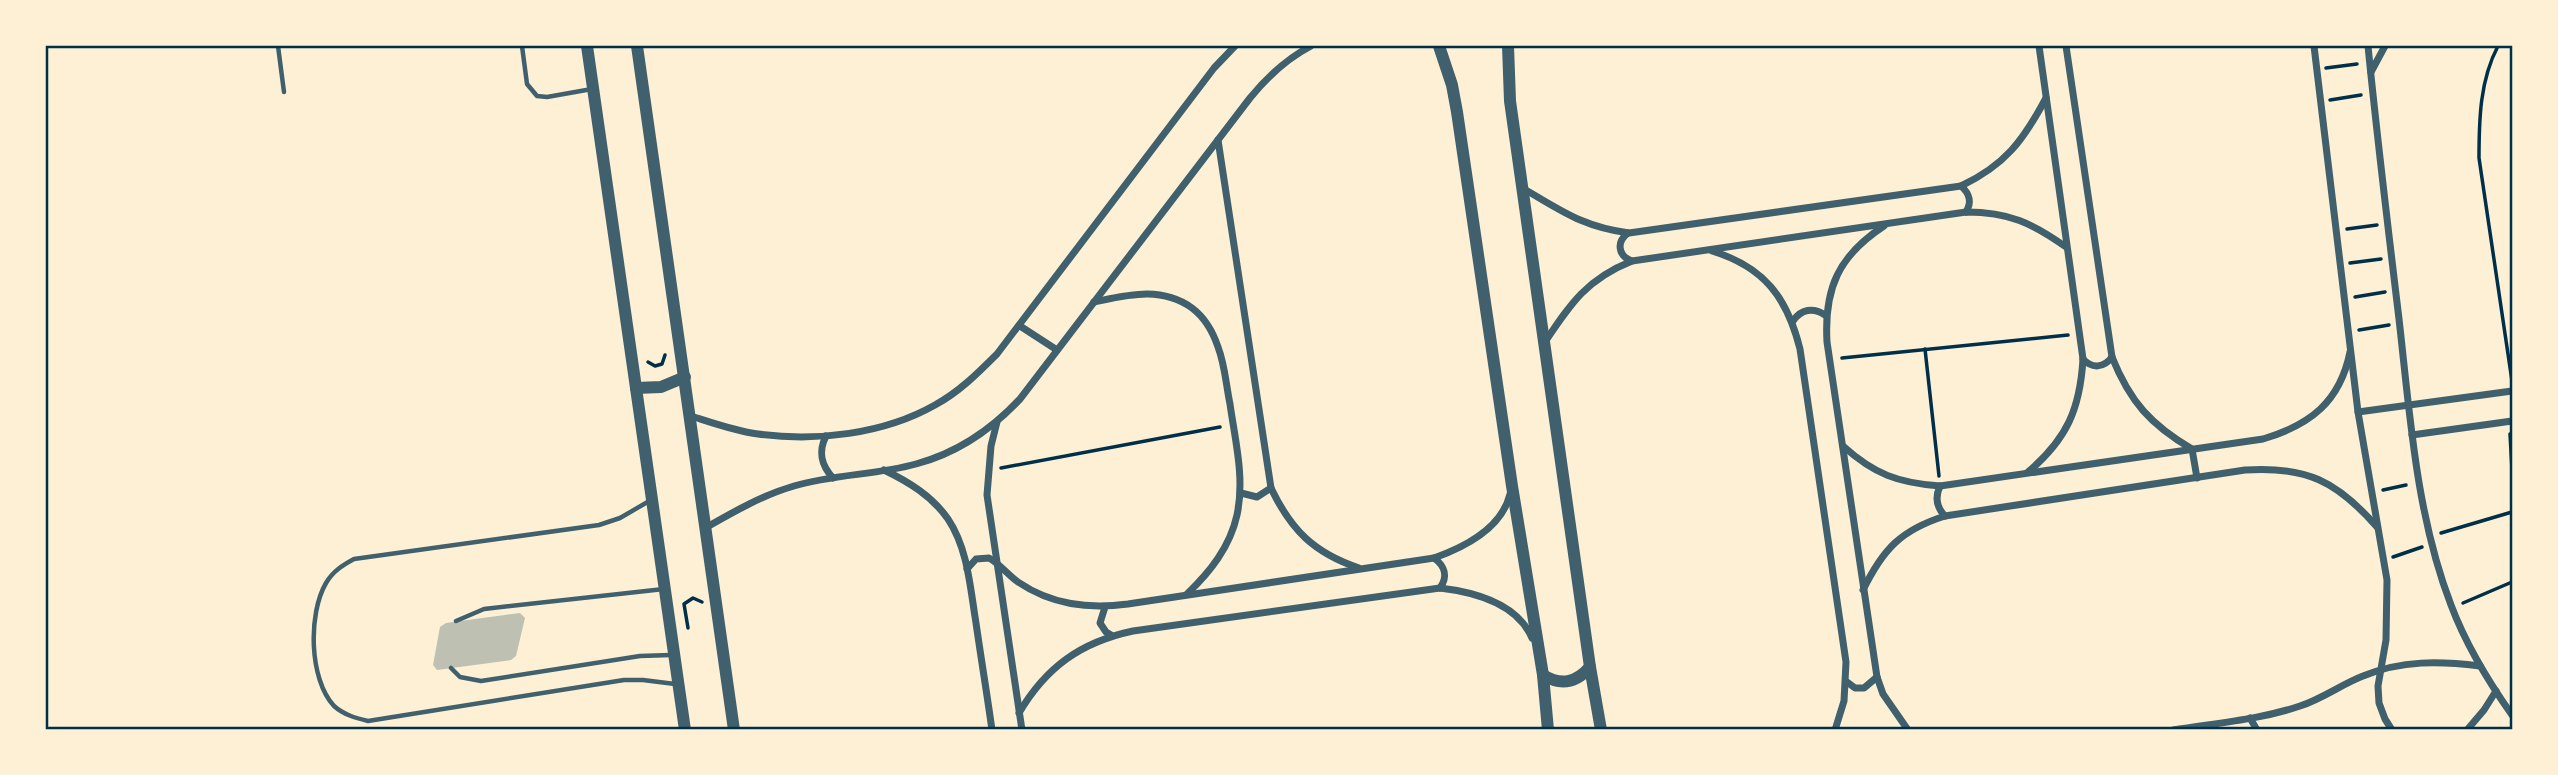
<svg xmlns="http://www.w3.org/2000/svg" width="2558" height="775" font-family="Karla,sans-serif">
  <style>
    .building { fill: #bec0b2 }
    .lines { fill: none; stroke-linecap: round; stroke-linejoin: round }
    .path { stroke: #003049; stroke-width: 3.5 }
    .service { stroke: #3f606c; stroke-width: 4.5 }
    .minor { stroke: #3f606c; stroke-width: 7 }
    .tertiary { stroke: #3f606c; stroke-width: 12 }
    .neatline { fill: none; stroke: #003049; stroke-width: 2.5 }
  </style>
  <rect width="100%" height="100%" fill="#fdf0d5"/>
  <polygon class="building" points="520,613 525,618 516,656 511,660 437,670 433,665 440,627 446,623"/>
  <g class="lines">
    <g class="path">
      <path d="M2498 46C2480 80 2479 119 2479 158L2512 381"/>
      <polyline points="2326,68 2357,64"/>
      <polyline points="2330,100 2361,95"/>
      <polyline points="2347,229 2377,225"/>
      <polyline points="2350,263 2381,259"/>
      <polyline points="2355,297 2385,292"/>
      <polyline points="2359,330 2389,325"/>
      <polyline points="1925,349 1939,476"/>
      <polyline points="1842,358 2068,335"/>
      <polyline points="648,362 655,366 662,364 665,355"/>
      <polyline points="2510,434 2512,470"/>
      <polyline points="1001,468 1220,427"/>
      <polyline points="2383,490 2406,485"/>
      <polyline points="2441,533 2512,512"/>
      <polyline points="2393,557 2422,547"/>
      <polyline points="2463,603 2512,582"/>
      <polyline points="688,628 684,604 693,598 702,602"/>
    </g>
    <g class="service">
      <polyline points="278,46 284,92"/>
      <polyline points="522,46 527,84 537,96 547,97 592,89"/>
      <path d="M651 500 620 518 599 525 354 559C343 565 333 571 326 583 308 614 309 679 334 706 344 715 356 718 368 721L624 680H643L675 684"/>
      <polyline points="456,621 484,609 664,589"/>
      <polyline points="451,668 460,677 481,681 640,656 671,655"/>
    </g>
    <g class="minor">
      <path d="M2066 46 2112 357C2130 402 2151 425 2192 449L2197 478"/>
      <polyline points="2314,46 2358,412 2387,580 2386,640 2378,686 2379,703 2385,719 2392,730"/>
      <path d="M2368 46C2377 137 2388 228 2399 319 2410 415 2416 514 2451 605 2466 645 2488 681 2512 715"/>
      <polyline points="2371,72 2385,46"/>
      <path d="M1218 140 1271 488C1291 530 1314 553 1359 568"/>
      <path d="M1961 186C1970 194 1972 202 1966 212"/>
      <path d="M1524 189C1562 211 1583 227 1629 233L1961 186C2005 165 2023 141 2046 98"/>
      <path d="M1884 226C1838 256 1824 289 1827 342L1877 677 1883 694 1908 730"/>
      <path d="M1628 233C1616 242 1618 256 1632 261"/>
      <path d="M1712 251C1764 267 1787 297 1800 349L1846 662 1844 701 1835 730"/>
      <path d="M1094 302C1128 295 1161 286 1192 308 1204 317 1213 332 1218 347 1225 365 1226 385 1230 404 1235 440 1245 478 1237 515 1230 547 1210 572 1187 594"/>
      <path d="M1793 321C1801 309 1813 307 1825 315"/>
      <polyline points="1020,326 1057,350"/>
      <path d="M1545 342C1571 303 1587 279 1632 261L1966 212C2009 212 2032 223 2066 247"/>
      <path d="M2083 359C2092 369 2104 368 2112 357"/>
      <polyline points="2358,412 2512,391"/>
      <path d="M691 416C713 423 735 431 758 434 816 442 884 434 935 405 959 392 978 373 997 354L1214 68 1235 46"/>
      <polyline points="997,422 991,446 987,495 1022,730"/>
      <polyline points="2412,435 2512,421"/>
      <path d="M826 436C818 452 821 465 833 478"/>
      <path d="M1843 446C1874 474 1898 483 1940 486L2263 439C2310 425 2340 402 2350 352"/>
      <path d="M884 470C909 482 932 496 948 519 968 549 970 587 976 623 981 658 987 694 992 730"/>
      <path d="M2028 472C2067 439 2080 409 2083 359L2039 46"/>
      <path d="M1940 486C1935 497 1936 507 1945 516"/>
      <polyline points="1241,493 1257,497 1271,488"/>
      <path d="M707 527C735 511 763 495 794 486 834 474 877 475 916 464 957 453 991 430 1020 399L1250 98C1268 76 1286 59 1311 46"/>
      <path d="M1434 558C1445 566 1448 577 1440 588"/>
      <path d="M967 569 976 559 989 558C1000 564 1008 575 1018 582 1052 605 1088 609 1128 604L1434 558C1465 547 1502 528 1510 494"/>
      <path d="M1863 590C1883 549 1901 530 1945 516L2245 470C2306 466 2337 481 2377 527"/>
      <polyline points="1105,607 1100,623 1106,632 1111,635"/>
      <polyline points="1847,682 1855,688 1864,688 1877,677"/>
      <path d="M1019 713C1046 667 1081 642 1133 631L1440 588C1474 592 1517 603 1532 638"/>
      <polyline points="2250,718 2257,730"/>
      <path d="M2173 730C2215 723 2259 720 2300 706 2322 699 2342 684 2363 676 2402 660 2440 661 2480 666"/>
      <polyline points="2467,730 2484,710 2496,691"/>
    </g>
    <g class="tertiary">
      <polyline points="587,46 685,730"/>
      <polyline points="637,46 734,730"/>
      <polyline points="1439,46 1452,85 1457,112 1512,486 1543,675 1548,730"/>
      <polyline points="1508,46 1510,101 1590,667 1601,730"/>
      <polyline points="636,388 661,387 685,377"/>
      <path d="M1543 675C1561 686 1576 683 1590 667"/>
    </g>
  </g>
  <rect width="2558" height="775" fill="none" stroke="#fdf0d5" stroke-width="94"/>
  <rect x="47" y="47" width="2464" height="681" class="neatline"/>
</svg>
